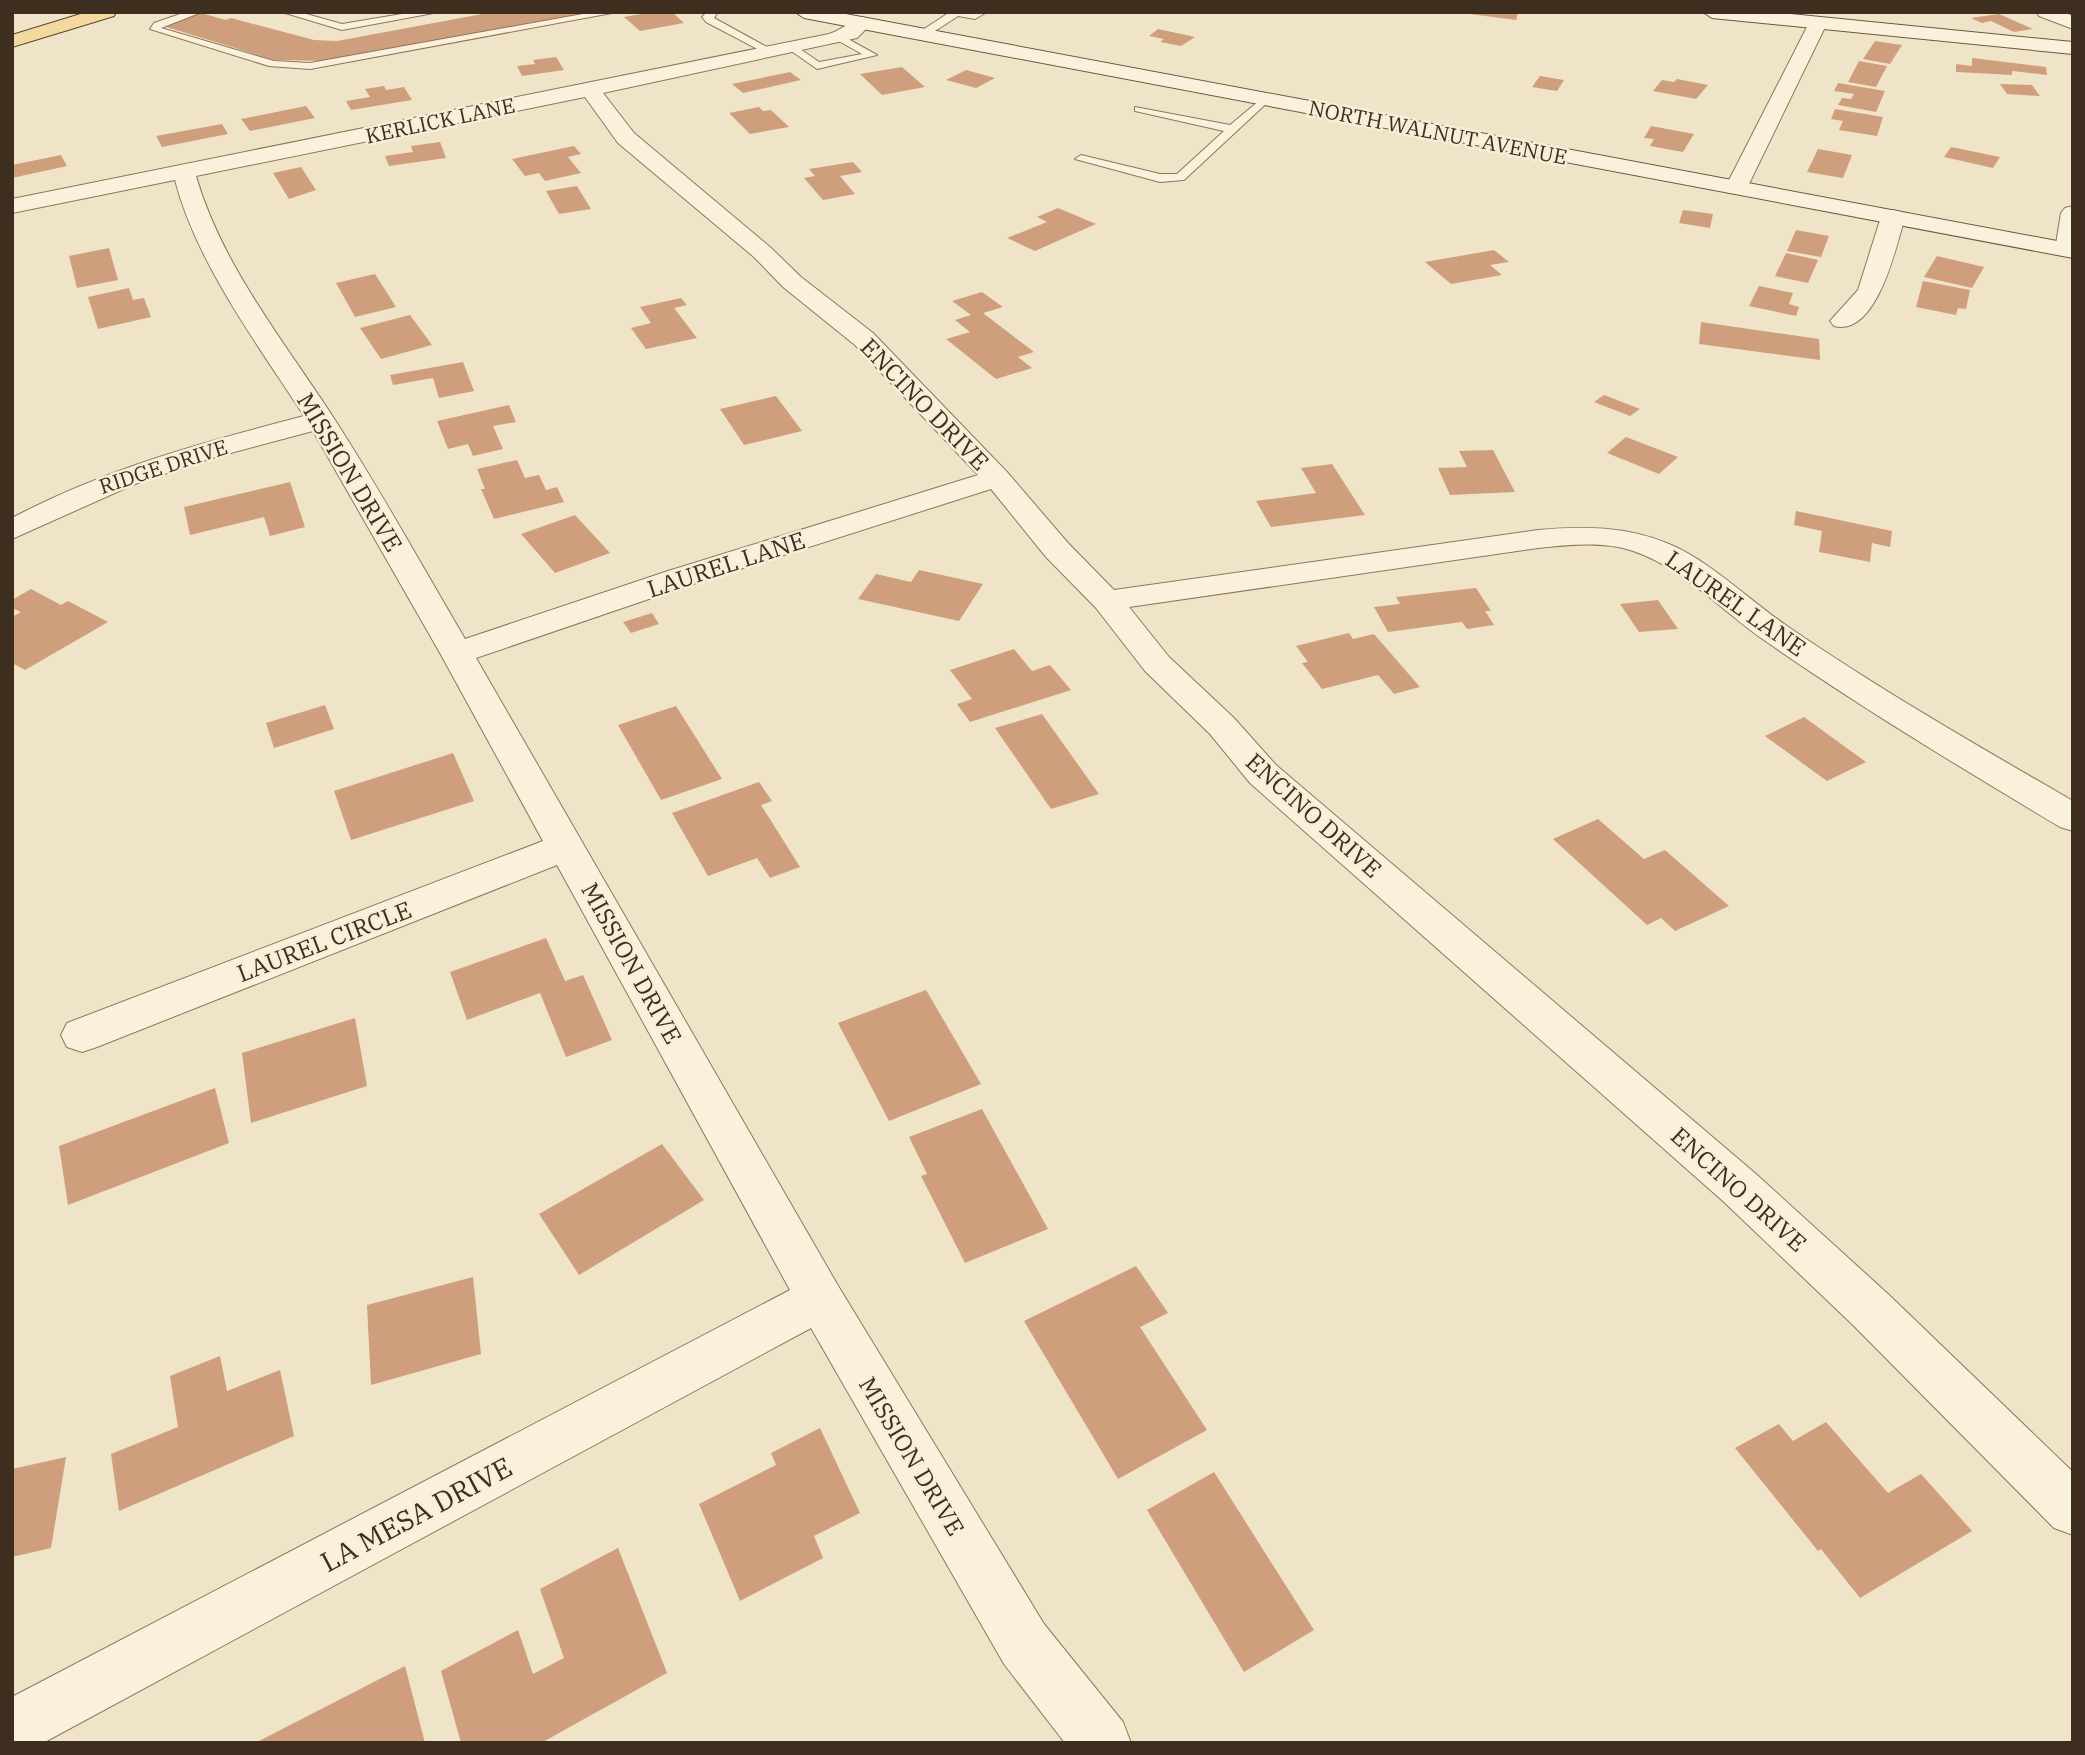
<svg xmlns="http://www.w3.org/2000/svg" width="2085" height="1755" font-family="'IBM Plex Serif',serif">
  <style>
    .building { fill: #cf9f7d }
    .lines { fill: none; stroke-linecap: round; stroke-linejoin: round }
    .lane-casing { stroke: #8d765c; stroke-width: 2 }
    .street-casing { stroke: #8d765c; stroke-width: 2 }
    .secondary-casing { stroke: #6f573f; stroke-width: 2 }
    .primary-casing { stroke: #5b4430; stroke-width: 2 }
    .lane { fill: #faf1dc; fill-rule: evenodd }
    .street { fill: #faf1dc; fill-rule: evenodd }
    .secondary { fill: #faf1dc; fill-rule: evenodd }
    .primary { fill: #f3d9a0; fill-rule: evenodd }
    .labels { text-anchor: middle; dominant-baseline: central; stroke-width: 5; stroke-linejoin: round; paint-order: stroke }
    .far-street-label { font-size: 21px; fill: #3d2e20; stroke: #f7eed8 }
    .street-label { font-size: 24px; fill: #3d2e20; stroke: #f7eed8 }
    .near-street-label { font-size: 28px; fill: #3d2e20; stroke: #f7eed8 }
  </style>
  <rect width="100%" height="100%" fill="#f0e4c8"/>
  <g class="building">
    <polygon points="493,12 588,14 334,61 274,60 163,26 201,13 226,20 231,18 314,40 337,41"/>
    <polygon points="651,12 672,12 684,23 640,31 624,17"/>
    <polygon points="1454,12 1512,12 1518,13 1516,20"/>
    <polygon points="1999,14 2033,29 2014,32 1991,21 1982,23 1971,18"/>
    <polygon points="1158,29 1195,37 1181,46 1160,42 1164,39 1149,36"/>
    <polygon points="1875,41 1902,45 1890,64 1863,59"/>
    <polygon points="556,57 564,70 522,76 517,66 535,64 533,60"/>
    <polygon points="1972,58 2046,67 2047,75 2012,71 2012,75 1956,72 1956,64 1972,66"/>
    <polygon points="1859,61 1887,66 1876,87 1848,82"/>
    <polygon points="902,67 925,87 882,95 860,74"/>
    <polygon points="966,70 995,78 976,88 946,80"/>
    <polygon points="790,72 801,80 743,93 732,84"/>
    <polygon points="1540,76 1564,80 1557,91 1532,87"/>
    <polygon points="1677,79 1708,85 1696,99 1653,91 1662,80 1674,82"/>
    <polygon points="1838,83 1885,91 1876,112 1838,105 1842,98 1851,99 1854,94 1834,91"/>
    <polygon points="2000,84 2032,85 2040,96 2007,94"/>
    <polygon points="384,86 386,90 404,87 412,100 351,110 346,101 370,97 365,89"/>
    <polygon points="306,106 315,118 250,131 241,119"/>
    <polygon points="759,107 763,111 771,110 789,127 750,134 729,113"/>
    <polygon points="1835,109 1883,117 1877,136 1839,130 1843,121 1831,119"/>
    <polygon points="222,124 228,134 162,147 156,136"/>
    <polygon points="1651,126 1694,134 1683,152 1650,146 1654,139 1644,138"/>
    <polygon points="440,142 446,158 389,166 385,156 413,152 411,146"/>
    <polygon points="574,146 581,154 568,157 581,173 545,181 539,173 525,176 512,159"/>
    <polygon points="1951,147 2000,157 1993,168 1944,157"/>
    <polygon points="1818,149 1852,155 1843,178 1807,172"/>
    <polygon points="61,155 67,166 12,178 12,165"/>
    <polygon points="853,162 862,172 840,176 855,194 823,200 804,178 815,176 809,169"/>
    <polygon points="301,167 316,190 289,199 273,173"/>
    <polygon points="577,186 591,209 559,214 546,191"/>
    <polygon points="1058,208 1096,224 1035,251 1007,238 1047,222 1037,217"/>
    <polygon points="1683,210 1713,214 1710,228 1679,223"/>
    <polygon points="1796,230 1829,236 1821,257 1787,251"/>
    <polygon points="109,248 118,280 77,288 69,256"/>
    <polygon points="1494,250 1509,262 1490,265 1502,275 1451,284 1425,262"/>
    <polygon points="1786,253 1818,260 1808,283 1775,276"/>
    <polygon points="1937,256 1984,267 1972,288 1924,277"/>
    <polygon points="375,274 396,307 355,317 336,283"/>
    <polygon points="1923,281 1970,290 1966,309 1958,308 1956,315 1916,307"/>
    <polygon points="1759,286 1793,293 1789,304 1799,307 1796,316 1749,306"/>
    <polygon points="129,288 133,300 144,298 151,317 98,329 88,297"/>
    <polygon points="982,292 1003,307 983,313 1034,352 1018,357 1032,368 996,379 946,339 970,332 955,320 971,315 952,301"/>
    <polygon points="681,298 687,305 674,308 697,338 646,349 631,328 651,323 640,307"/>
    <polygon points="410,315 432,345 381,359 360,328"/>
    <polygon points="1701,322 1819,339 1820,360 1699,344"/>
    <polygon points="463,362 474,391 439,398 433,378 393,385 390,375"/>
    <polygon points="1604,395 1640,409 1630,416 1594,402"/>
    <polygon points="776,396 802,431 744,445 720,409"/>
    <polygon points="509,405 516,422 493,426 503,449 473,456 468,444 448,449 437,421"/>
    <polygon points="1626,437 1678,457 1659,474 1607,453"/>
    <polygon points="1493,450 1515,492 1450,495 1438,468 1467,467 1459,451"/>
    <polygon points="517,460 525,478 539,475 546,490 557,487 564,502 494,519 481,489 485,489 477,469"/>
    <polygon points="1332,464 1365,515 1271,527 1256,501 1316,493 1301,468"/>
    <polygon points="290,482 305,527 270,536 264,517 190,535 184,507"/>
    <polygon points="1796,511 1892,531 1890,547 1872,543 1870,562 1819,552 1822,531 1794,525"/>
    <polygon points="575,515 610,553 555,573 521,534"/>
    <polygon points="919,570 983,584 959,621 858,599 876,574 911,582"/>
    <polygon points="1476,588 1491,611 1485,611 1494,625 1467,629 1462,622 1388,632 1374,607 1400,604 1396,597"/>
    <polygon points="31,589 61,605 68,601 108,622 25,670 12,663 12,617 21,612 12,608 12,600"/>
    <polygon points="1658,600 1678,629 1639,632 1620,604"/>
    <polygon points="652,613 659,624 631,633 623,622"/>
    <polygon points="1349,633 1353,639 1374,634 1420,687 1394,694 1378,675 1322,689 1302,663 1308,662 1296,646"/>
    <polygon points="1014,649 1032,671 1050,665 1071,690 970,722 957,704 972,699 950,670"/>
    <polygon points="325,705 334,729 274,748 266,723"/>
    <polygon points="676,706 722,779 661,800 618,725"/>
    <polygon points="1042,714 1099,794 1051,809 995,728"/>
    <polygon points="1804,717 1866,762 1827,781 1765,736"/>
    <polygon points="453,753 474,801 351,840 334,791"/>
    <polygon points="759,782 772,801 761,805 800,867 770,878 757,858 708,876 672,813"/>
    <polygon points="1598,819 1644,859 1665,850 1729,906 1675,931 1661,918 1647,925 1553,839"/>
    <polygon points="546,938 565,981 583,975 612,1040 566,1057 540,993 467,1020 450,972"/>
    <polygon points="926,990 981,1084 889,1121 838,1023"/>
    <polygon points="355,1018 367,1086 251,1123 242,1053"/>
    <polygon points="215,1088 229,1143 68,1205 59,1146"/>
    <polygon points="982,1109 1048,1229 965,1263 921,1176 927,1174 909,1137"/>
    <polygon points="662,1144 704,1200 579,1275 539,1214"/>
    <polygon points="1136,1266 1168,1313 1140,1327 1207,1430 1118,1479 1024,1321"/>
    <polygon points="473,1277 481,1354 371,1385 367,1305"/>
    <polygon points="220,1356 227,1391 280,1370 294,1436 119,1511 111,1454 178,1427 170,1376"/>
    <polygon points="1826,1422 1888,1493 1921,1474 1972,1531 1860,1598 1821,1549 1818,1551 1735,1448 1779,1424 1793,1441"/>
    <polygon points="820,1428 860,1513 814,1536 823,1558 740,1601 699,1504 776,1465 771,1453"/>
    <polygon points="66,1457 51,1548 12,1557 12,1469"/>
    <polygon points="1214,1472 1314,1630 1244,1672 1147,1510"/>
    <polygon points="618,1548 667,1673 541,1743 461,1743 441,1671 518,1630 533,1674 564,1658 540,1589"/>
    <polygon points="405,1666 425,1743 255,1743"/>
  </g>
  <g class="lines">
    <g class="lane-casing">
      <g id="lane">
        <polygon points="186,12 202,12 161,28 274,61 310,63 594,12 617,12 310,69 269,66 150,29 154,23"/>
        <polygon points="282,12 299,12 342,24 414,12 439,12 342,30"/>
        <polygon points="707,12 718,12 714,18 776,52 767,54 706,22 702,17"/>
        <polygon points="950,12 987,12 975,19 958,16 926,37 918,37 918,33"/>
        <polygon points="839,34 877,55 817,69 787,48 796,46 819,62 862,54 835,39 834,37"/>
        <polygon points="1265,96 1269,97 1269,101 1184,180 1160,182 1075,159 1081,155 1160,174 1177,174 1224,131 1135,111 1135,107 1230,125"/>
      </g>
    </g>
    <g class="street-casing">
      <g id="street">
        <polygon points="2037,12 2063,12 2073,16 2073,29 2039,16"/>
        <path d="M863 17 872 23 857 38 603 93 634 133 770 247 801 277 873 333 1007 472 1068 543 1114 590 1538 530C1583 526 1627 526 1669 544 1710 561 1749 600 1787 626 1879 689 1976 745 2073 801V831L2060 827C1960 767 1860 707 1764 640 1722 611 1682 567 1633 551 1603 541 1569 545 1538 548L1129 607 1169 657 1234 718 1276 765 1756 1174 1888 1294 2073 1472V1535L2054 1528 1854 1326 1724 1202 1250 783 1210 734 1145 671 1096 608 1046 557 991 489 690 585 476 658 837 1284 1044 1624 1123 1722 1131 1743H1065L1004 1664 811 1328 43 1743H12V1697L790 1290 557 865 97 1047 82 1052 67 1047 61 1035 67 1023 543 841 440 653 313 431 212 458 135 484 12 539V518C104 469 204 442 304 416 258 345 196 262 175 180L12 213V199L829 34C842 30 851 20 863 17ZM585 97 618 143 754 257 783 287 855 345 978 475 668 571 465 639C422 566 381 491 335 420 284 341 222 266 196 176Z"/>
        <polygon points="1818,17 1827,23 1747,188 1744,193 1728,193 1725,188 1809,23"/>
        <polygon points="2073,206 2073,256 2059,255 2055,250 2061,213 2065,208"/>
        <path d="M1893 210 1901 212 1905 217C1896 247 1877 337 1834 326L1830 321 1858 290 1881 217 1885 212Z"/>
      </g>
    </g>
    <g class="secondary-casing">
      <g id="secondary">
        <polygon points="795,12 835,12 2073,244 2073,258 804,18"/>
        <polygon points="1703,12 1770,12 2073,42 2073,54 1712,18"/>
      </g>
    </g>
    <g class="primary-casing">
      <polygon id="primary" points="87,12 116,12 114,16 12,47 12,35"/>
    </g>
    <use href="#lane" class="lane"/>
    <use href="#street" class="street"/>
    <use href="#secondary" class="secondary"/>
    <use href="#primary" class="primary"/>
  </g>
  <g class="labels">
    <g class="far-street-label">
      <text transform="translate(440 120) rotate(-12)">KERLICK LANE</text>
      <text transform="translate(1438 132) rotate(11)">NORTH WALNUT AVENUE</text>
      <text transform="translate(163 466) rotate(-18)">RIDGE DRIVE</text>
    </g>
    <g class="street-label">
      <text transform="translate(925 404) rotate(46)">ENCINO DRIVE</text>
      <text transform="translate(350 472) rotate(59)">MISSION DRIVE</text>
      <text transform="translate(726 564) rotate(-18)">LAUREL LANE</text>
      <text transform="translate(1736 603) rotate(35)">LAUREL LANE</text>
      <text transform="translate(1314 815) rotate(42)">ENCINO DRIVE</text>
      <text transform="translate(324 941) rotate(-21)">LAUREL CIRCLE</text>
      <text transform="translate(632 963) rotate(61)">MISSION DRIVE</text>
      <text transform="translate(1739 1189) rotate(42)">ENCINO DRIVE</text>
      <text transform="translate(912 1456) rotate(59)">MISSION DRIVE</text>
    </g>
    <g class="near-street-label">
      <text transform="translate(416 1514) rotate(-28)">LA MESA DRIVE</text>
    </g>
  </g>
  <rect width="2085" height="1755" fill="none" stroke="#3d2e20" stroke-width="28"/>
</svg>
